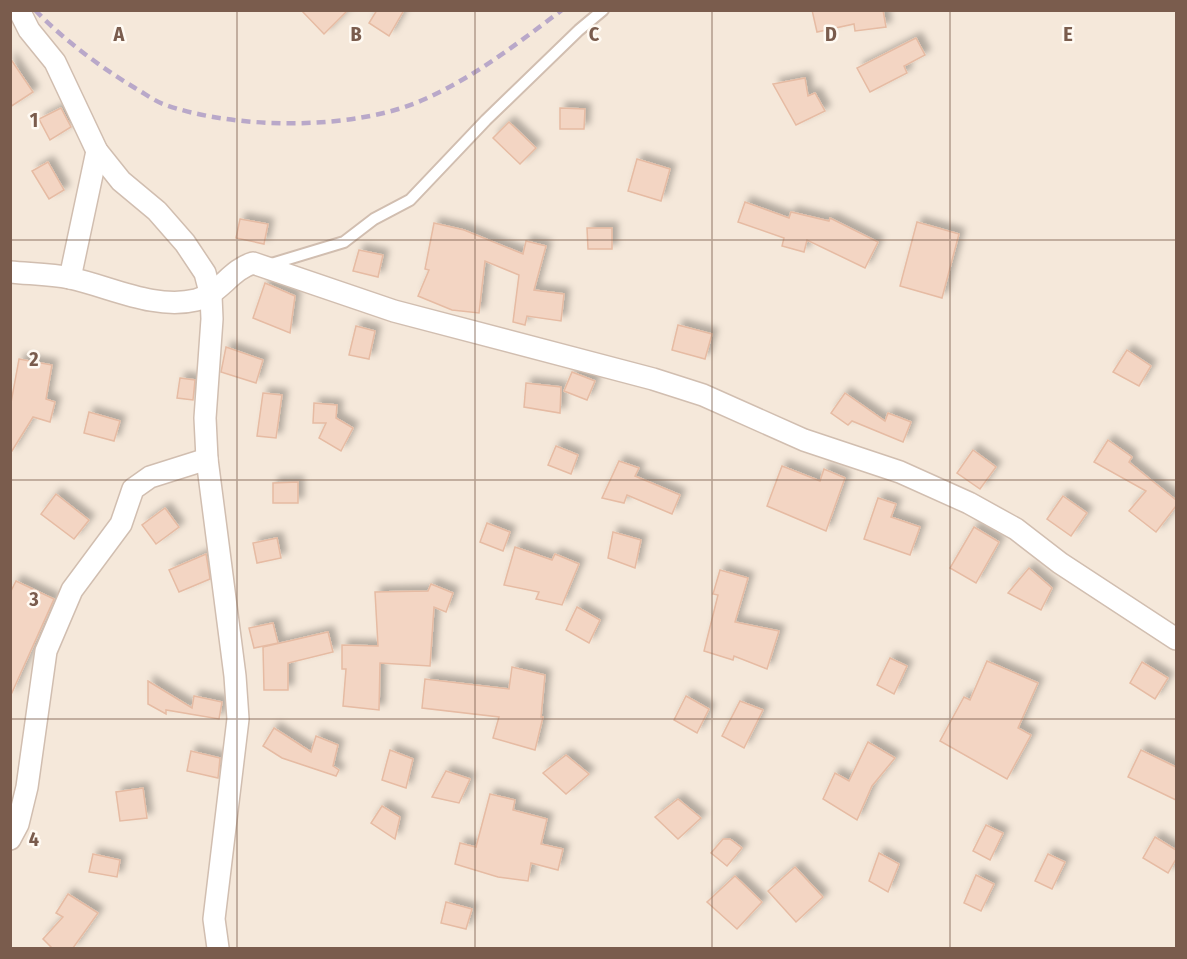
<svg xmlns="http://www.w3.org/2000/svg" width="1187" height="959" font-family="'Fira Sans Condensed',sans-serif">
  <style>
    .residential { fill: #f5e8da }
    .building { fill: #f3d5c3; stroke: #e6bba3; stroke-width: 1.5; filter: url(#shadow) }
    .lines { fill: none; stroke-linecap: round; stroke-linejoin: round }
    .service-casing { stroke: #d1beb0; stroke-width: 14 }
    .minor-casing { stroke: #d1beb0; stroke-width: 24 }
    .service { stroke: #fff; stroke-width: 10 }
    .minor { stroke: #fff; stroke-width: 21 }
    .rail { stroke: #b9a8c9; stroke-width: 4.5; stroke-dasharray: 9 6; stroke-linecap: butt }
    .grid { fill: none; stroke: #7a5c4d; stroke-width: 1.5; stroke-opacity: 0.55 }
    .grid-label { font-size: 20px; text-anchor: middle; font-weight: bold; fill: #7a5c4d; stroke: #fffaf3; stroke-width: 5; stroke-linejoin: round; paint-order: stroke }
  </style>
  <defs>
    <filter id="shadow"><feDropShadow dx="5.5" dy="-5.5" stdDeviation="3" flood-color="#0004"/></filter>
  </defs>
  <rect width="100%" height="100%" fill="#fdf6ec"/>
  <rect class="residential" x="11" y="11" width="1165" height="937"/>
  <g class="building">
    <polygon points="301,10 348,10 324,34"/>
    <polygon points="377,10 404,10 389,36 369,23"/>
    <polygon points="812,10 883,10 886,27 855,31 854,24 817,32"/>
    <polygon points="916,38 925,55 904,66 907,73 870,92 857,68"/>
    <polygon points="10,58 33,92 10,107"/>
    <polygon points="805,78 808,96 815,93 825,111 796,125 773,84"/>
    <polygon points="61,108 71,127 50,140 39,119"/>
    <polygon points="560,108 585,109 584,129 560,129"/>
    <polygon points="509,122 536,148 520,164 493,138"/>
    <polygon points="637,159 670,169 661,201 628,191"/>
    <polygon points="48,162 64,190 49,199 32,171"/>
    <polygon points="745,202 789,218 791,212 829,221 830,218 878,242 865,268 807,240 804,252 782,246 784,238 738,222"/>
    <polygon points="240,219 268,224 264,244 236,238"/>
    <polygon points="917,222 959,234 942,298 900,286"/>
    <polygon points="434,223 464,230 523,254 526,241 546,246 534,290 564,294 561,321 527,316 525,325 513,322 519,275 485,261 479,313 452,310 418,296 429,270 425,269"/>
    <polygon points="587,228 612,228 612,249 588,249"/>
    <polygon points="359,250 383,255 378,277 353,271"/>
    <polygon points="265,283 295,296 290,333 253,318"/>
    <polygon points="678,325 712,334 705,359 672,350"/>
    <polygon points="356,326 375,331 369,359 349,355"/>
    <polygon points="226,347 263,360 256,383 221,372"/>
    <polygon points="1127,350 1151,366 1139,386 1113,372"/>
    <polygon points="19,359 52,365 46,399 55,402 50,422 33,417 10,454 10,408"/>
    <polygon points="572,372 595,381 587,400 564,391"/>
    <polygon points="180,378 195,380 193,400 177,398"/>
    <polygon points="526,383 561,387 560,413 524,407"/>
    <polygon points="263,393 282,395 276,438 257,436"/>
    <polygon points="845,393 885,421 888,413 911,422 903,442 852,421 848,425 831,413"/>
    <polygon points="314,403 337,405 336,418 353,428 341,451 319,438 326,423 313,423"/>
    <polygon points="89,412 120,421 114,441 84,433"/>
    <polygon points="1108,440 1132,457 1129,462 1176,500 1176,506 1156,532 1129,511 1146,491 1094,462"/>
    <polygon points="556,446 578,455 571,474 548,465"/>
    <polygon points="973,450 996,467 980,489 957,473"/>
    <polygon points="619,461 639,468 635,476 680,495 672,514 627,495 624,503 602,498"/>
    <polygon points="782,466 820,481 824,469 845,478 826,531 767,506"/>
    <polygon points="298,482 298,503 273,503 273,483"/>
    <polygon points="56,494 89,520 74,539 41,514"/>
    <polygon points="1063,496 1087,513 1071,536 1047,519"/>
    <polygon points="878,498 896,504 891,517 920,527 910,555 864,539"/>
    <polygon points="165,508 179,527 156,544 142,525"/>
    <polygon points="487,523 510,532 503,551 480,542"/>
    <polygon points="974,527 999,542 976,583 950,568"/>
    <polygon points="613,532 641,540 635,568 608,558"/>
    <polygon points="277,538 281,558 257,563 253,543"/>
    <polygon points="515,547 552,560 555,554 579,564 562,605 536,599 539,592 504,585"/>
    <polygon points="206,554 210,579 179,592 169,570"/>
    <polygon points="1029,568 1052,588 1041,610 1008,593"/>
    <polygon points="720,570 748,578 735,622 779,631 767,669 734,656 733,660 704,651 718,595 713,594"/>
    <polygon points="16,581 54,599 10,697 10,593"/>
    <polygon points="431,584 453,593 446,612 434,607 430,666 380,663 379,710 343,706 346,669 342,669 342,645 378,646 375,592 428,591"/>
    <polygon points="577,607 600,620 589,643 566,630"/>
    <polygon points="273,623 278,643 254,648 249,628"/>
    <polygon points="328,632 333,652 288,663 288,690 264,690 263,647"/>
    <polygon points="890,658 907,666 894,694 877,685"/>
    <polygon points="987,661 1038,683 1018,728 1031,735 1007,779 940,741 964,697 970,700"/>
    <polygon points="1142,662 1168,678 1155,699 1130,683"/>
    <polygon points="512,667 545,675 541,717 543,717 535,750 493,738 499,717 422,708 425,679 509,689"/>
    <polygon points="148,681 192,708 194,696 222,702 219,719 166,710 166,714 148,704"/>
    <polygon points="686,696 709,709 697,733 674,720"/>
    <polygon points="740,701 763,710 744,748 722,736"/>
    <polygon points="274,728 311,752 316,736 338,745 333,766 339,770 336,776 282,758 263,746"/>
    <polygon points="868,742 895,758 872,786 857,820 823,799 835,773 849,781"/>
    <polygon points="390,750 413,759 406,788 382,780"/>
    <polygon points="1141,750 1176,767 1176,800 1128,777"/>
    <polygon points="191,751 220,758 218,778 187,771"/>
    <polygon points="566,755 589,774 566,794 543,773"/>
    <polygon points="446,771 470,779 459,803 432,797"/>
    <polygon points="143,788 147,818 120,821 116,792"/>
    <polygon points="490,794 515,800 513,810 547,819 541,844 563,849 558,870 531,863 528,881 498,877 455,864 460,843 476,847"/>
    <polygon points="678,799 701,818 678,839 655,817"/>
    <polygon points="382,806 400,817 395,839 371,823"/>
    <polygon points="986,825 1003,833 990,860 973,851"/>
    <polygon points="1155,837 1176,850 1176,859 1168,873 1143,858"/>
    <polygon points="723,839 730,839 742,848 727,866 711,853"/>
    <polygon points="879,853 899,864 888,892 869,881"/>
    <polygon points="93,854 120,860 117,877 89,872"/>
    <polygon points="1048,854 1065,862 1052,889 1035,881"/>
    <polygon points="795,867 823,897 796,922 768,891"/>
    <polygon points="976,875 994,884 981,911 964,903"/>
    <polygon points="735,876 762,902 737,929 707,902"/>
    <polygon points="68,894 98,913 73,948 52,948 43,939 63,917 56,913"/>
    <polygon points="446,902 472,909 466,929 441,923"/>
  </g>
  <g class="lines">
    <g class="service-casing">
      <polyline id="service" points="268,265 344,242 374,219 410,200 486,120 579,30 603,10"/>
    </g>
    <g class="minor-casing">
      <g id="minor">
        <polyline points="19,10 29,30 55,62 97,151 121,181 157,211 185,243 205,273 211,296 212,319 205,418 207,459 235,676 238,719 214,919 218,948"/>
        <path d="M10 272C30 274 51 274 70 278 111 287 155 310 196 300 220 294 230 270 253 263L394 311 653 379 703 395 804 440 900 472 969 503 1016 529 1060 563 1176 639"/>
        <polyline points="70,278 97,151"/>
        <polyline points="10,839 18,824 27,787 46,651 72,590 121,524 133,489 150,477 207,459"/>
      </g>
    </g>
    <use href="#service" class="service"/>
    <use href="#minor" class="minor"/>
    <path class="rail" d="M35 10C65 41 99 66 135 88 144 93 153 100 163 104 234 130 356 131 425 99 476 76 518 43 562 10"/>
  </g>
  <path class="grid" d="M237 10V948M475 10V948M712 10V948M950 10V948M10 240H1176M10 480H1176M10 719H1176"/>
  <g class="grid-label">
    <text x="119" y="41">A</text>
    <text x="356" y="41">B</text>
    <text x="594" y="41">C</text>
    <text x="831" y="41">D</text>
    <text x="1068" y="41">E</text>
    <text x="34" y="127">1</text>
    <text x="34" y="366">2</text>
    <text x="34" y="606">3</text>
    <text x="34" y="846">4</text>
  </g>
  <rect width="1187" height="959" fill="none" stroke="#7a5c4d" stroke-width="24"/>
</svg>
